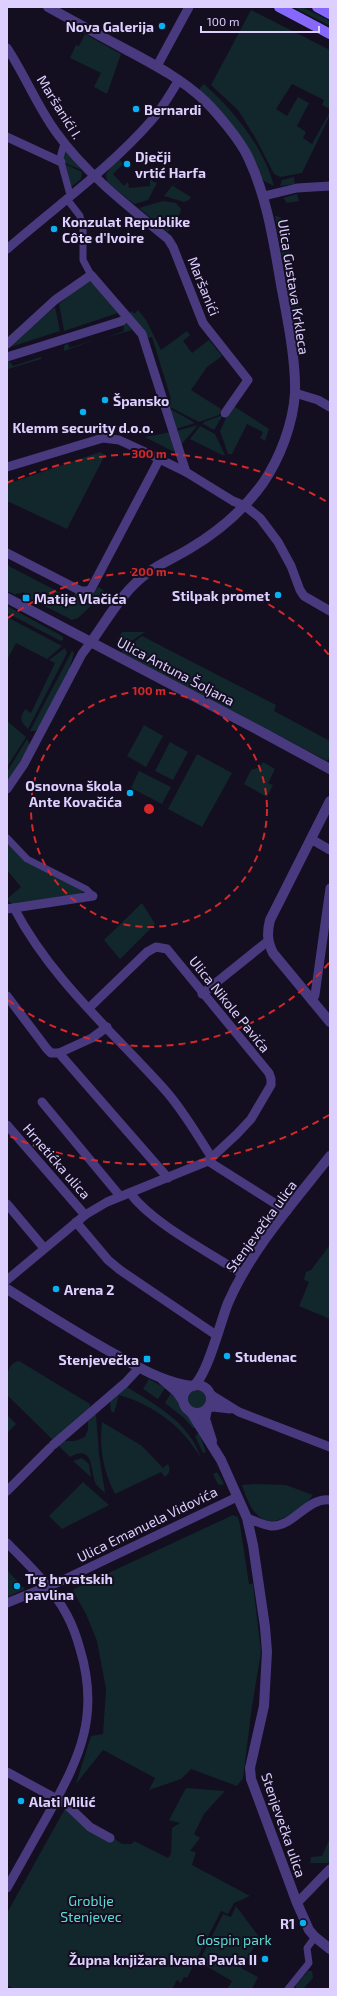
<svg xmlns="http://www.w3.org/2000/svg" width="337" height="1996" font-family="'Exo 2',sans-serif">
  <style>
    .green { fill: #11272b }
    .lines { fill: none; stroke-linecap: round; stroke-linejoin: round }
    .pedestrian { stroke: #493a7f; stroke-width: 7 }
    .minor { stroke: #493a7f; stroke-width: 9 }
    .tertiary { stroke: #493a7f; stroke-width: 10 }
    .secondary { stroke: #8669fb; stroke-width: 10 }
    .ring { fill: none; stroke: #d62828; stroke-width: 2; stroke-dasharray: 7 5 }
    .poi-dot { fill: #07b1f2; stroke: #140e21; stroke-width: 1.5 }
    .labels { text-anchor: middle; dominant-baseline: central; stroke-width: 4; stroke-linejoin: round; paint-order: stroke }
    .poi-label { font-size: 14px; font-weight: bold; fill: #ddcffe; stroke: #140e21; text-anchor: start }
    .street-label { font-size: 14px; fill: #ddcffe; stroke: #140e21 }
    .park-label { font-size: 14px; fill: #5edbd2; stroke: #140e21 }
    .centre { fill: #d62828; stroke: #140e21; stroke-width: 2 }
    .ring-label { font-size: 12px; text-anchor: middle; font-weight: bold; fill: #d62828; stroke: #140e21; stroke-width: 4; stroke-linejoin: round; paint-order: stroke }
  </style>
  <rect width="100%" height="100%" fill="#140e21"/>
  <g class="green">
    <polygon points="293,7 302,7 330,21 330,26"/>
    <polygon points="251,10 330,50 330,109 322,105 324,100 292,84 276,109 287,116 298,97 309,103 297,126 306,132 303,138 312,144 330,112 330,115 302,173 280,177 274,174 256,139 238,110 211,85"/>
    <polygon points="85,34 121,54 107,94 94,87 101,73 70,58 76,45 79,46"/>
    <path d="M204 84C234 111 263 146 274 186L264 181 200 91V88Z"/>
    <polygon points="65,150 80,168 82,170 65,163 63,156"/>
    <polygon points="118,158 123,164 113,174 124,186 128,182 129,188 150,186 150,180 157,183 148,200 134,204 107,182 106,174"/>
    <polygon points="65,164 82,172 81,179 71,187"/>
    <polygon points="202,166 173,186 191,197 189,200 184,202 164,196 172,186"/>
    <polygon points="294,177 295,184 280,186 282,180"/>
    <polygon points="297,194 299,201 287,203 283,198"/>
    <polygon points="163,201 176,203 181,209 178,219 168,232 139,208"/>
    <polygon points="275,216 280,217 284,221 302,322 299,323 301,330 303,329 305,337 296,338"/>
    <polygon points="92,281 124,316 120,318 118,313 64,331 59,304 84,283"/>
    <polygon points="55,307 60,331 7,348"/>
    <polygon points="138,310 146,320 161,350 187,331 190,335 183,341 192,353 209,340 222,356 207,367 191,390 221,409 219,415 199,422 168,406 166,401 171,399 152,337 147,338 129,313 132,311 134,314"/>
    <polygon points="123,319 132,330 104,338 124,331"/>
    <polygon points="97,339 64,351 64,346 68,343 69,348"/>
    <polygon points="41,357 41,359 8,369 7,364 9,361 13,366"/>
    <polygon points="232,405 269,429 265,441 260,438 263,432 247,424 232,454 228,454 220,431"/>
    <polygon points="169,408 195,423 176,429"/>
    <polygon points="223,415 214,430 203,424 204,422"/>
    <polygon points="198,425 181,445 176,431"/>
    <polygon points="200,426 215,434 225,455 222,455 190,439"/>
    <polygon points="171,432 176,447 174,452 145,437"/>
    <polygon points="100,452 105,455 67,529 7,501 7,484"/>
    <polygon points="7,565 72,599 75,593 87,595 91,606 78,618 72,620 29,598 30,595 22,592 21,594 17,593 16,595 7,591"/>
    <polygon points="99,587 104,591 93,604 90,594"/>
    <polygon points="7,606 60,635 63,637 63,640 61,641 7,613"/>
    <polygon points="7,617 62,646 47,659 16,643 7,660"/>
    <polygon points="122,632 145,632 121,648 117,640"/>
    <polygon points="142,636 276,705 274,711 330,741 330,757 327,761 121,652"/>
    <path d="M65 648 67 653 28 729C20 721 19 719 25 709L31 713 55 663 49 660Z"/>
    <polygon points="72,651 74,653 70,667 39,728 35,731 30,731"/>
    <polygon points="7,721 26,737 7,767"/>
    <polygon points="144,725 163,736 146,767 127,756"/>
    <polygon points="27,739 30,745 7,782 7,772"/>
    <polygon points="170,742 188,752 173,780 155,771"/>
    <polygon points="197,754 232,773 202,827 168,809"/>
    <polygon points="263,762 275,769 268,783 273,785 267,797 244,784 251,770 260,767"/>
    <polygon points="139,771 171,787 162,804 131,788"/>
    <polygon points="7,842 83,891 83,892 80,894 12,904 7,899 21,887 7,870"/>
    <polygon points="142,903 155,924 120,959 104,940"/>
    <polygon points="330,1245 330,1319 299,1306 309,1282 304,1280 306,1272 311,1270"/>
    <path d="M19 1361 90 1404V1407L53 1440 7 1395C7 1383 4 1364 19 1361Z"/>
    <polygon points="149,1379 165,1388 158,1399 143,1389"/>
    <path d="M127 1387C157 1406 189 1422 201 1458 183 1427 154 1405 119 1395L114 1413 111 1411 110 1402Z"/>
    <circle cx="197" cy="1399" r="9"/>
    <polygon points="172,1391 181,1409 189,1416 196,1428 193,1428 184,1418 165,1403"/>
    <polygon points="7,1415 16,1424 7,1433"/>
    <path d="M94 1415H96L99 1454 105 1493C103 1491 98 1487 96 1484 90 1473 95 1443 70 1457L58 1445 62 1441H75L85 1437 88 1430V1421Z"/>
    <path d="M102 1422 142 1446 163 1468 168 1464C171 1470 169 1474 165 1477L161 1472 115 1494C103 1471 99 1447 102 1422Z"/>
    <polygon points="199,1433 200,1436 206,1452 203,1453 195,1436"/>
    <polygon points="82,1458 89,1464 91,1477 73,1461"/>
    <polygon points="217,1472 224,1484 221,1485 218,1484 213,1474"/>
    <polygon points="83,1482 109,1505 62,1529 49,1516"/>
    <path d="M257 1484 286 1485 313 1495C306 1505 300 1509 289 1515 261 1532 250 1510 242 1485Z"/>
    <polygon points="233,1515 238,1517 240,1525 249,1584 253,1584 261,1652 252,1706 243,1778 237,1786 191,1769 181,1779 149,1790 155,1778 103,1750 76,1784 91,1736 103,1734 106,1689 97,1641 86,1614 73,1591 74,1589"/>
    <polygon points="7,1570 25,1589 7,1597"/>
    <polygon points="186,1788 225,1791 204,1814 194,1834 200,1838 190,1851 196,1852 192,1865 250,1896 234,1903 228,1914 221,1911 187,1978 184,1977 181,1983 177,1980 172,1989 15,1989 7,1985 7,1913 66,1807 122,1844 132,1844 134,1841 168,1858 171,1854 172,1828 180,1823 169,1820"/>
    <polygon points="330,1838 330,1863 310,1863 311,1857 322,1856"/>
    <polygon points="236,1906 260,1938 241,1968 258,1977 252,1989 227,1989 232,1981 199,1962 223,1914 231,1917"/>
    <polygon points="308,1971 312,1971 313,1978 303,1989 296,1989 296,1985"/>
  </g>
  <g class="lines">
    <g class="pedestrian">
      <polyline points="63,147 60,158 69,191"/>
      <polyline points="70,203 80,216 83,229 83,260 91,275"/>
      <polyline points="7,838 27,859 86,889 93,896"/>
      <polyline points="288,1989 309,1963 307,1948 315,1937"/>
    </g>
    <g class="minor">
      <path d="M7 48C25 75 37 106 56 132 87 175 128 206 168 239L173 247 203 323 248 380 225 413"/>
      <polyline points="157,66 189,7"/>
      <polyline points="7,137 61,162"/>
      <polyline points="264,196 297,188 330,186"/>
      <path d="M7 249C55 207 109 169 151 121 162 109 170 94 179 80"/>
      <polyline points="7,344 55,300 91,275 142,334 186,472"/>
      <polyline points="7,357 122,321"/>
      <polyline points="295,393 318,400 330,407"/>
      <polyline points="7,467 103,438 119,440 143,451 186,472 233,501 245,506 260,518 278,542 291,566 300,590 304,596 330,611"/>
      <polyline points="7,553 81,591 87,591 91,589 159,460"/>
      <polyline points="7,789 24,764 82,654 91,642"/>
      <polyline points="311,839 330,850"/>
      <path d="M14 908C51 979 112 1031 165 1090 183 1110 197 1135 212 1158"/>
      <polyline points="7,909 93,896"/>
      <polyline points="202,994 268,941"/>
      <polyline points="7,996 47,1049 51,1053 59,1053 168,1178"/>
      <polyline points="312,1001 315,995 330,888"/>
      <polyline points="59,1053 92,1038 107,1027"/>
      <polyline points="42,1102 120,1196"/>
      <polyline points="7,1125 85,1215"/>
      <polyline points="208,1161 287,1211"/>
      <path d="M130 1193C153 1224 209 1252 242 1274"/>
      <polyline points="7,1204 44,1248"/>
      <polyline points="76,1222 108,1260 120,1270 216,1335"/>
      <polyline points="7,1280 85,1215 107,1202 208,1161 237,1134 251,1119 271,1085 271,1079 269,1073 167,949 156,947 147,952 89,1008"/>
      <polyline points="210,1394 239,1412 330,1447"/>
      <polyline points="208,1408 213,1407 230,1409"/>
      <polyline points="53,1445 125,1383 139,1368"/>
      <polyline points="7,1491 50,1448"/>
      <path d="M247 1518C255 1521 263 1525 271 1526 294 1527 307 1497 330 1500"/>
      <path d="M7 1543C29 1565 52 1587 67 1615 73 1626 77 1638 80 1649 100 1715 80 1757 49 1813 35 1838 21 1863 7 1888"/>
      <polyline points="7,1603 61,1581 237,1497"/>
      <polyline points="7,1772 66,1804 90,1827 110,1838"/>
      <polyline points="297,1903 330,1869"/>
    </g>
    <g class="tertiary">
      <path d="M48 7C73 21 99 35 125 49 153 64 182 79 205 101 218 114 240 140 248 157 268 199 274 245 282 290 288 321 296 362 295 393 293 424 280 458 263 483 243 511 218 532 189 549 176 557 161 563 149 572 123 590 109 617 91 642"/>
      <polyline points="7,598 260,731 330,769"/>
      <path d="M330 801 270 920C267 932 267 941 273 953L330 1022"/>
      <path d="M7 1289C44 1312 81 1336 120 1357 142 1369 167 1384 193 1386"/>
      <polyline points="163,1380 177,1392 183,1401"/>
      <circle cx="197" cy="1399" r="14"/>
      <path d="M193 1386C207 1377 221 1320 228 1303 252 1248 294 1202 330 1156"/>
      <polyline points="207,1409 205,1419 212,1441"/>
      <polyline points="191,1412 221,1460 247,1518 253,1545 265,1627 267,1652 264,1706 250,1768 251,1779 297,1903 309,1930 315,1937 330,1949"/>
    </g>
    <g class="secondary">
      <polyline points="279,7 330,34"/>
      <polyline points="317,7 330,14"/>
    </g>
  </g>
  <g class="ring">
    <circle cx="149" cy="809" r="118"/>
    <path d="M329 963A237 237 0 0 1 8 1000M8 618A237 237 0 0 1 329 655"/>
    <path d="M329 1115A355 355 0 0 1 7 1135M7 483A355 355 0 0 1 329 503"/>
  </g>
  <g class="poi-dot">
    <circle cx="162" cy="26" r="4"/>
    <circle cx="136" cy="109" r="4"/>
    <circle cx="127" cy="164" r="4"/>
    <circle cx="54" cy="229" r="4"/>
    <circle cx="105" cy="400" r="4"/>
    <circle cx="83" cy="412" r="4"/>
    <circle cx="278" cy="595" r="4"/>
    <rect x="22" y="594" width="8" height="8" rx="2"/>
    <circle cx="130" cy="793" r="4"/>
    <circle cx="56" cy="1289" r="4"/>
    <circle cx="227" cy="1356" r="4"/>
    <rect x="143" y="1355" width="8" height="8" rx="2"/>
    <circle cx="17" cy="1586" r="4"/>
    <circle cx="21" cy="1801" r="4"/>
    <circle cx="303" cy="1923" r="4"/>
    <circle cx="265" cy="1959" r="4"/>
  </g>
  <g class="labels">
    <g class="poi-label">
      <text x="154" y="26" text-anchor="end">Nova Galerija</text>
      <text x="144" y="109">Bernardi</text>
      <text x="135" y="156">Dječji<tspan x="135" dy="16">vrtić Harfa</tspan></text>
      <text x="62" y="221">Konzulat Republike<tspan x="62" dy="16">Côte d'Ivoire</tspan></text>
      <text x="113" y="400">Špansko</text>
      <text x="83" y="427" text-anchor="middle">Klemm security d.o.o.</text>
      <text x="270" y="595" text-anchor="end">Stilpak promet</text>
      <text x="34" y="598">Matije Vlačića</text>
      <text x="122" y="785" text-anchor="end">Osnovna škola<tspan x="122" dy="16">Ante Kovačića</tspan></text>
      <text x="64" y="1289">Arena 2</text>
      <text x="235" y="1356">Studenac</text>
      <text x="139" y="1359" text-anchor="end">Stenjevečka</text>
      <text x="25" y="1578">Trg hrvatskih<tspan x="25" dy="16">pavlina</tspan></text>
      <text x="29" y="1801">Alati Milić</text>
      <text x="295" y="1923" text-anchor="end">R1</text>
      <text x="257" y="1959" text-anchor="end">Župna knjižara Ivana Pavla II</text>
    </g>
    <g class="street-label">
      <text transform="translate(60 107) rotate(58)">Maršanići I.</text>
      <text transform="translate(204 286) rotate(68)">Maršanići</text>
      <text transform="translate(294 287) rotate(81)">Ulica Gustava Krkleca</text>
      <text transform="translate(176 671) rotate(28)">Ulica Antuna Šoljana</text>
      <text transform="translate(230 1004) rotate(51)">Ulica Nikole Pavića</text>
      <text transform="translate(57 1161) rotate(49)">Hrnetićka ulica</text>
      <text transform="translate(261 1226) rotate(-54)">Stenjevečka ulica</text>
      <text transform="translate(147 1524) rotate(-26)">Ulica Emanuela Vidovića</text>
      <text transform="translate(284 1825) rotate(71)">Stenjevečka ulica</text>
    </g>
    <g class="park-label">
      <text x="91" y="1900">Groblje<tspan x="91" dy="16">Stenjevec</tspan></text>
      <text x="234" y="1939">Gospin park</text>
    </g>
  </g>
  <circle cx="149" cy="809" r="6" class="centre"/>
  <g class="ring-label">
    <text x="149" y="458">300 m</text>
    <text x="149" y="576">200 m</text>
    <text x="149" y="695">100 m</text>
  </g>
  <rect width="337" height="1996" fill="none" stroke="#ddcffe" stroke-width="16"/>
  <path d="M201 26v6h118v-6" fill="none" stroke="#ddcffe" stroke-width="2"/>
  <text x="207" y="26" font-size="12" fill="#ddcffe" stroke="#140e21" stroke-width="3" paint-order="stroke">100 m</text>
</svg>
